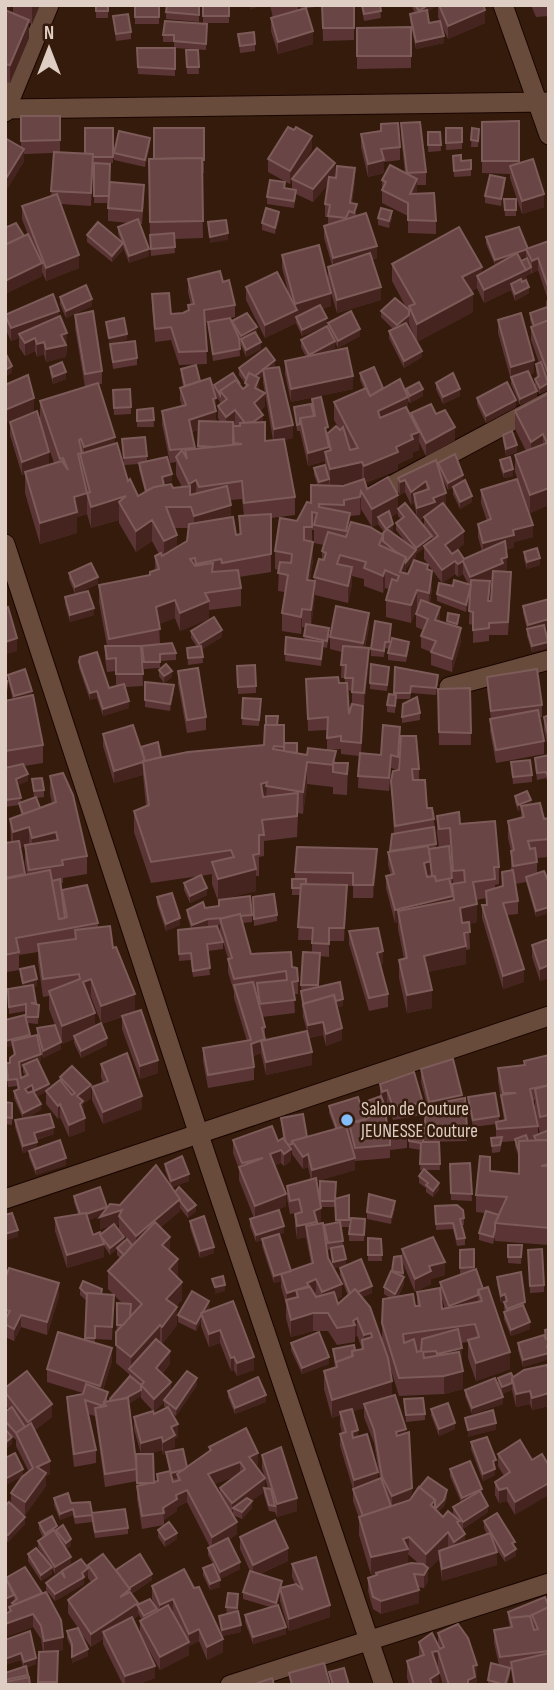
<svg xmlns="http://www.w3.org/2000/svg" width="554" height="1690" font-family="'Sofia Sans Condensed',sans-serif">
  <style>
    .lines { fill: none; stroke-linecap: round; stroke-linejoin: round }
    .minor-casing { stroke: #1a0500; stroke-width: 21 }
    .tertiary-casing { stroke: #1a0500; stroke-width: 21 }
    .secondary-casing { stroke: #1a0500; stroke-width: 21 }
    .minor { stroke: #684b3b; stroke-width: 19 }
    .tertiary { stroke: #684b3b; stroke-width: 19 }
    .secondary { stroke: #684b3b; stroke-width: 19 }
    .wall { fill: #5b3536; fill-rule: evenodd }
    .shaded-wall { fill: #45241f }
    .building { fill: #694645; stroke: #7c5b59; stroke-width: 2 }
    .poi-dot { fill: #83bcfb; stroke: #341b0c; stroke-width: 2.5 }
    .labels { text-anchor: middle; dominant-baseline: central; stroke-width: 5; stroke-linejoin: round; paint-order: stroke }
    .poi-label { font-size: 19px; fill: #dfcec4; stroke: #341b0c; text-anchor: start }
  </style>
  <rect width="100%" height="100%" fill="#341b0c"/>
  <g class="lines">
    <g class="minor-casing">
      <g id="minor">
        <polyline points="5,109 549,102"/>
        <polyline points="5,112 49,5"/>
        <polyline points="372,496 549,401"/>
        <polyline points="5,544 199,1135 384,1685"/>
        <polyline points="449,687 549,660"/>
        <polyline points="230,1685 549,1583"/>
      </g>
    </g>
    <g class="tertiary-casing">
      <polyline id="tertiary" points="503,5 549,135"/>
    </g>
    <g class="secondary-casing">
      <polyline id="secondary" points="5,1199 549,1016"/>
    </g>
    <use href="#minor" class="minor"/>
    <use href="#tertiary" class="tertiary"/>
    <use href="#secondary" class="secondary"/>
  </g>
  <g class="wall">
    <polygon points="5,5 11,5 8,11 13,13 13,5 40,5 32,24 29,23 29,38 10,83 5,81"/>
    <polygon points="108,5 108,18 96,18 96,11"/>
    <rect x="135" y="5" width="24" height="19"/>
    <polygon points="199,5 199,22 166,19 166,12"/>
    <rect x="203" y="5" width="26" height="18"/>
    <polygon points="270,5 298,5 298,10 313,44 278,54 271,31 271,18 273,18"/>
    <polygon points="300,5 354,5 354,40 323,41 322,6 301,9"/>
    <polygon points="361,5 380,5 381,18 364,21"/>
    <polygon points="411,5 438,5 427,12 429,23 444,43 416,49 410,21 410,14 415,13"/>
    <polygon points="438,5 485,23 448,39 438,17"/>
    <polygon points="531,5 549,5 549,16 536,17"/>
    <polygon points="113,16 131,32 131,39 116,41"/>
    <polygon points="207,24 206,50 175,48 175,76 138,74 137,48 174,48 174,42 163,42 163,35"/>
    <polygon points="411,27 411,68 357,69 357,28"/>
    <polygon points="238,34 255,44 255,51 240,53"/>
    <polygon points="186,50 198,50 199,74 187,74"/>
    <polygon points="21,116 60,116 60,152 85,154 113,128 113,163 109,163 109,191 144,198 142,224 140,224 149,256 129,263 123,247 123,250 112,262 87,242 87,235 121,241 118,234 118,227 129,223 108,221 108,203 94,203 94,163 93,163 91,206 61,204 79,268 46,281 42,272 42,276 5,294 5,228 24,236 28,235 22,219 22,206 51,196 53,153 24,154 24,162 21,147"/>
    <polygon points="519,121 519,163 544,207 522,214 510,178 510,174 482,173 482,122"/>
    <polygon points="401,123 426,172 426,185 417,185 416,194 436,221 436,234 408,233 408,216 382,203 382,180 405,173 401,136"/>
    <polygon points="204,128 204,173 202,173 203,238 174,239 175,253 151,256 150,242 149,159 154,159"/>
    <polygon points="446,128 462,128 462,149 446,150"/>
    <polygon points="472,128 479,129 478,147 471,147"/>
    <polygon points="428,132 440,132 441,151 428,152"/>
    <polygon points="361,134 400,147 400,160 384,162 384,173 368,177 361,147"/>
    <polygon points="150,145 145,167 114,160 114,153"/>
    <polygon points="312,149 296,175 335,176 333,178 355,181 352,203 357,216 377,258 372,260 381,300 337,313 328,282 331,306 322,309 327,325 302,336 296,323 265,338 246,300 246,287 289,295 282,268 282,255 328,279 328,267 332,265 324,238 324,226 328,224 328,217 325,217 325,204 328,184 313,202 296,194 294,208 267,204 267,197 285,188 292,190 292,180 290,184 268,172 268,159"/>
    <polygon points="453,156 461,161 471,160 471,176 454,177"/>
    <polygon points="505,185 501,206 485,203 485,196"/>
    <polygon points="504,199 516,199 516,216 505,216"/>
    <polygon points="378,218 392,218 389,228 378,225"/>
    <polygon points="279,219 275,234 262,230 262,223"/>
    <path d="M486 237 527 248 549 241 548 300 538 270 526 276 529 293 515 301 511 290 484 303 477 288 471 291 473 312 417 342 409 324V322L407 324 422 357 404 368 389 338V331L393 329 381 317V311L407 309 392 281V264L482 273 495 265 486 244ZM526 256V259L521 261 520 258Z"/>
    <polygon points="188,279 223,282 235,305 235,317 230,318 232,323 232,321 257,334 261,349 246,357 239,340 240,356 213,361 208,322 205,323 207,364 179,365 171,340 155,342 152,307 152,294 171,314 183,313 188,310 188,305 191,305 188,292"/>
    <polygon points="60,297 92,306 66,318 60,304"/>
    <polygon points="549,299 549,389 548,387 548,390 540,394 535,385 535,379 537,377 536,371 536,364 539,363 531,340 531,327 532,326 530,320 530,313 546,308 546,301"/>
    <polygon points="5,315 59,316 67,346 66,357 46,362 44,354 37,357 35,351 25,356 19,347 19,338 11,341 5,328"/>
    <path d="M75 315 102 371V384H98L115 444 128 481 138 496 145 492 139 470V464L124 465 122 439 147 456V461L172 481 163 483 164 485 173 488 182 487 176 475V462L170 463 162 424V411L182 406 180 400V388L183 387 181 375V369L214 390V385H240L243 389 245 387V383L239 375V368L275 367 293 438 284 440 295 497V515L271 518V572L239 577 241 588V606L209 610V619L180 631 175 618 159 624 160 644 176 653V660L160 661V668L144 669 142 650 143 686 125 687 129 708 103 716 97 698 90 700 79 668V662L109 688 116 686V671L107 672 105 659V646H107L99 602V585L150 575 155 570V556L159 554 152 541 136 552 119 523V520L91 528 87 514 77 517V533L40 544 25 493V474L22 475 10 435V422L40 421V401L85 387 75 328ZM263 376V382L273 440 265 441 263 422 260 411 265 406 259 390V379ZM215 394 220 402V404L218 406V418L220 421H216ZM198 430V449H195L192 432ZM43 431 54 463 49 464ZM242 499 244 515 239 516V534L236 535 231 517 230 500ZM174 528H188L187 541 177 547Z"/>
    <polygon points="498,320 534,373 530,374 537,397 520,405 511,384 511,380 498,333"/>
    <polygon points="328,323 360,336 338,348 335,342 335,348 325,353 353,389 291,402 285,374 285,361 306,357 301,347 301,340 328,329"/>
    <polygon points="110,344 137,358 137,365 113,369"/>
    <polygon points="50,367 66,379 53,384 50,373"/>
    <path d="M360 373 383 388 406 391 423 396 410 403 408 401V412L411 417V413L436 414 455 440 426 456 419 442V450L413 452V457L398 464V470L365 483 367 489 398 509 417 517 414 503 411 505 405 492 400 495 398 491V478L438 466V463L463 481 472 502 460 509 453 494V487L448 490 441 476 446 505 445 506 464 544 451 554 464 559 482 551 478 537V524L487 521 481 503V490L533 537 514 542V547L506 550 507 570 503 571 511 584 508 635H489V641L473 643V625L469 624 470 596 466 612 437 601V594L453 586 468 584 463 574 458 577 455 574 442 583 424 559V548L416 554V557L406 568V574H408L428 569 432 588 430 603 440 620 439 621 447 624 448 613 459 622 457 627 461 641 452 672 431 665V652L421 648V636L423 630 416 627V614L418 608 417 607 411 623 386 617V600L389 589 385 588 383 593 364 586V579L352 576V584L348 603 315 595 311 625 329 635 327 648 323 647 321 666 285 661 286 637 304 640 306 627H302L301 634 282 631V613L285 592 278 591 279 570 275 569V551L311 503 318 486 314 475V468L325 465V461L308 466 300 431H297L294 407H312V399L328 433 338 427 334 420V402L364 389 360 380ZM360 480 343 486H334ZM361 509 372 527 378 524 384 532 382 534 350 525V516L360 515ZM398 513V516L401 519 396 523V530L407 544 391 532 393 531 391 517ZM424 518V526L419 520ZM312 530H314V543L324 545 322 551V560L314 577V581L310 580 313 560ZM492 580 491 601H489L490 581Z"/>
    <polygon points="436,383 460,396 443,404 436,389"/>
    <polygon points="549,393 549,505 530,513 515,472 515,455 526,451 515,429 515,411"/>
    <polygon points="113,397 131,407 131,414 114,415"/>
    <polygon points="477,398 516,407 486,423 477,404"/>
    <polygon points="153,408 154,427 137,427 137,410"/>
    <polygon points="503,435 517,452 506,456 503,441"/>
    <polygon points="500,460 513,476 504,478 500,467"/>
    <polygon points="524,552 540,565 527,569 524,559"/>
    <polygon points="69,573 98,584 75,594 69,579"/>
    <polygon points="65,597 94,615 70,622 65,604"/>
    <polygon points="549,599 549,626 544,627 548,648 532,652 527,636 527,629 523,613 523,606"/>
    <path d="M369 626 365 648 369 661 364 706 359 705 363 719 361 753 381 755 400 727 398 770 391 768 389 791 358 788 359 756 341 754V749L330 750 336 763H348L347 795 333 794V784V787L307 784 303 814 298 813 297 837 264 841V856L259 857V876H256V891L223 899 252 915V922L242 923 251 954 292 967 298 981V994H294L295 1013 262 1017 265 1027V1040L307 1031 303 1017 301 985 312 952V940H298L300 895H292V879H295V872L377 862 373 898H353V886H347L344 941H329V957L320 956 318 987 343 1006 337 1007 342 1040 326 1046 323 1035 309 1038 312 1065 266 1075 261 1053 253 1056 254 1067V1080L208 1088 203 1061V1048L247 1041 234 998V992L228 972V959L220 931V925L203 928 223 942V949L208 951 210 975 193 977 191 960 179 961 178 937 191 929 187 916V910L219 906V900L218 901 212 884V874L201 876 207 895 190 903 184 890V883L199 876 151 883 134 832V811L146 806 143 775 114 783 103 746V734L141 750 161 757 264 745 278 725 284 743 297 753 307 755 327 750V730L308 731 306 679 345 683V678H341L342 652 330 649V637ZM347 690 352 691V704L349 714Z"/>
    <polygon points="391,630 389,649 385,648 384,657 371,656 371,649"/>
    <polygon points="191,631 222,637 202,649 203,663 188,665 187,648 197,647 191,638"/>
    <polygon points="409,648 406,662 388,660 388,653"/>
    <polygon points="237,666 256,686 256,693 238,694"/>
    <polygon points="395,667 438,681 436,695 411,693 410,699 396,699 395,713 387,712 387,705 394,695"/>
    <polygon points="159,670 172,677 164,683 159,676"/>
    <polygon points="178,671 206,717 206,730 187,733 178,684"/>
    <polygon points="389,673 387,691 370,689 370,683"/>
    <path d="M8 675 32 695 43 745V763L24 766 28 781 17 785 21 802 34 798 32 779 44 790V797L36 798 40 808 52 803 50 794V776L87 856V874L63 878V883H60L62 898V890L98 923V927L113 948 135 1012 158 1073 140 1079 122 1029V1017L101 1024 107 1045 81 1058 74 1043V1039L62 1044 58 1034 61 1049 43 1058 37 1035V1028L55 1025 49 1009V996L43 997 38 962V952L19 955V970L7 972V988H5V843L11 842 10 819 21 815 19 805 5 807V681L6 701 13 700 8 681ZM25 846V863L27 875H25L20 848ZM89 997H91L101 1023 95 1026Z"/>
    <polygon points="487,677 542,705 542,717 539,718 544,741 544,754 496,763 490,731 491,719 487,690"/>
    <polygon points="145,682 174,692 170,711 145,707"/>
    <polygon points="470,688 471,745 439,745 438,689"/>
    <polygon points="243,698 261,706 259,726 242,725"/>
    <polygon points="420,713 420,720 402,723 402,717"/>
    <polygon points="549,715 549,752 544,730 544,717"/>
    <polygon points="549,755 549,785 546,778 537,780 535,765 535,758"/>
    <polygon points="511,762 532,775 532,782 513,784"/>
    <polygon points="419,769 419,780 427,808 434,819 436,848 452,878 452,884 453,884 450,846 439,847 437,833 437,816 460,824 499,867 499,884 495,885 495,888 502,886 511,870 511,851 508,838 508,821 521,818 521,811 518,811 515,802 515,796 531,804 544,819 549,818 549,798 549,857 537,858 537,873 548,881 549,875 549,913 536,917 526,882 515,884 518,901 518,914 507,915 524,982 503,989 482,918 482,905 486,905 486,898 476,900 477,922 469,924 470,949 466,950 466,964 427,972 432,1008 407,1013 399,978 399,960 404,959 398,929 398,922 395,923 386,888 386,876 391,875 388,865 388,852 390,852 394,834 391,781 393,771"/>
    <polygon points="157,897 180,925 166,931 157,904"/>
    <polygon points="253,897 277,915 277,921 254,926"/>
    <polygon points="349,931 383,964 380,965 388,994 388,1007 369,1011 349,944"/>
    <polygon points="549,939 549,978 540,981 532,957 532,945"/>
    <path d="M20 969 37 986 33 987 36 1004 39 1005 38 1024 27 1023 30 1036 41 1061 38 1062 49 1089 60 1080V1077L91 1098 83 1104 85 1131 69 1137 60 1117 58 1119 46 1104V1092L36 1096 41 1110 26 1118 54 1134 36 1140 37 1148 66 1165 36 1175 29 1157V1151L23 1153 15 1127V1120L23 1119 14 1098V1091L18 1090 17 1086 8 1087 6 1070V1063H10L14 1055 12 1046 5 1047V1020L26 1018V1011L9 1014 8 989 23 987 20 975ZM23 1067V1072L25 1076 21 1078 20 1068Z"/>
    <path d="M549 1055V1245L495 1241V1237L493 1244 479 1240V1233L485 1213 476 1212V1195L490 1171 519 1174V1158L515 1146V1141L502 1142 500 1152 492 1153 491 1138 496 1137V1124L473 1127 468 1104V1097L499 1116V1121L504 1120 498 1081V1068L524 1065V1061ZM535 1100V1107L540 1134H538V1126L533 1101Z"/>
    <polygon points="101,1064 142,1109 103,1124 92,1100 92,1087 103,1083 101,1077"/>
    <polygon points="421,1069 462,1099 467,1128 467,1141 424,1142 424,1130 429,1113 421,1082"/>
    <path d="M380 1084 423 1103V1115L393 1120 387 1103 384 1104 387 1125 407 1135V1148L390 1150V1158L355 1161V1170L317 1181 320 1199H335L349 1195V1227H341L346 1265 372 1293 362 1297 386 1352 382 1340 383 1299 390 1298 384 1294V1287L391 1271 403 1273 404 1284 398 1297 417 1306V1292H440V1282L460 1275V1250L474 1249V1270L510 1369 476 1381 468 1358V1342L461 1343 463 1389 444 1394 399 1396 388 1360 392 1396 406 1433 412 1497H447L444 1506 438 1512 443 1517 456 1518 453 1514V1507L461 1502 450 1476V1469L482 1494 488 1512 463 1529 460 1524 465 1542 487 1534 484 1528V1521L515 1547 516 1556 505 1562 494 1545 497 1565 442 1581 439 1559 428 1570V1581L424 1588 418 1587 419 1603 381 1614 373 1609 368 1591V1578L376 1576V1574L371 1575 359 1535V1518L353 1501V1489L340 1446V1434L342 1433 340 1425V1415L332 1418 324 1389V1371L335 1368 333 1349 355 1350 362 1349 357 1335 355 1337V1342L337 1345 328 1331H313L291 1337 286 1318V1304L281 1287V1281L274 1283 262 1246V1240L256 1242 250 1226V1219L254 1218 239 1180V1169L233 1153V1140L278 1141 283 1138 281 1118 307 1137 335 1129 329 1113V1106L365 1119 370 1116 367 1108V1101L380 1097ZM291 1151H292V1154L303 1169 308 1167 311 1180 287 1186V1198L290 1214 299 1212 295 1214V1226L297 1239 306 1237 311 1263 291 1271 279 1234 284 1233 271 1213 286 1206 275 1165 281 1163 284 1166 291 1161ZM321 1207H335V1223L324 1225V1232L317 1224V1223L321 1221ZM324 1232 328 1250 331 1249 333 1268 328 1258ZM345 1266 340 1268V1275L348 1296 338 1304 337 1299 342 1297 333 1268ZM441 1296 445 1309H442ZM364 1408V1417L374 1443 380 1479H378L358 1436 352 1411ZM408 1555H409L418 1563 408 1564Z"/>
    <polygon points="5,1102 12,1103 12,1125 5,1124"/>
    <polygon points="409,1127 423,1142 439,1142 440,1170 425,1170 439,1190 433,1197 426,1192 426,1188 419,1183 419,1176 423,1170 420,1170 421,1150 409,1148"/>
    <polygon points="470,1163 472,1201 451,1200 450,1164"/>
    <path d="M165 1164 189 1181 172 1187 175 1192 196 1211 188 1218 180 1208V1211L161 1227 178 1277 177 1278 182 1300 176 1306 177 1325 162 1344 170 1364 162 1374 171 1391 197 1385 176 1416 172 1413 178 1437 175 1438V1447L167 1452 187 1467 209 1451V1447L258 1465 256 1466 265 1478 262 1468V1455L297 1511 277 1517 275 1512 269 1511 264 1495V1492L251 1501 252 1508 242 1519 233 1515 237 1534 228 1540 240 1569 220 1579 214 1565 220 1587 210 1590 203 1575V1568L213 1564 208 1555V1548L210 1547 187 1502 177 1507V1511L164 1520V1525L142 1529 137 1499V1481L105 1487 95 1416 88 1414 96 1450V1463L74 1467 67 1409V1397L83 1394V1393L47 1382V1369L85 1340 87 1301 80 1295V1288L102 1294 114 1295 108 1289V1271L120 1258 117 1255V1249L110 1255 104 1246V1257L67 1268 55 1231V1218L78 1214 74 1202V1196L107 1208 120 1205 171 1186 165 1170ZM101 1216 100 1229 111 1226 101 1235H93L88 1220ZM119 1224V1229L132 1245 124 1242 115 1225ZM114 1295 123 1304 117 1303 116 1363 129 1374V1376L110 1399V1401H108L103 1390 112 1361 95 1343V1339L112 1340ZM141 1396V1398L154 1412 164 1402V1406L166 1408 154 1414 134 1417V1429L141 1454 136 1462 128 1404ZM162 1450 163 1455 166 1453 169 1471 157 1474V1482H154L149 1454ZM236 1476 220 1488V1494L214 1484ZM265 1478 268 1489H265Z"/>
    <polygon points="395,1208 391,1224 367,1219 367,1212"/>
    <polygon points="435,1213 464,1218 464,1225 462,1225 465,1238 465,1245 457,1246 453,1229 436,1230"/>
    <polygon points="365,1219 364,1241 349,1241 349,1234"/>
    <polygon points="190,1221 214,1253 200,1258 190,1228"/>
    <polygon points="368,1238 381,1239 382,1261 368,1261"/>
    <polygon points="508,1245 522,1245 521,1264 508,1263"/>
    <polygon points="402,1249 445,1275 431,1279 431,1284 415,1292 402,1261"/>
    <polygon points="528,1250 544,1285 544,1292 530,1293"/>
    <polygon points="497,1277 525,1308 530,1329 511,1336 504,1319 504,1312 505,1312 504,1309 505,1301 501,1303 497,1284"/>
    <polygon points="5,1279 59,1296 47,1335 21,1327 14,1341 5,1337"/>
    <polygon points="209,1307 208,1310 254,1370 237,1376 234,1370 231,1371 220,1343 209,1347 201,1326 201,1321 196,1331 178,1322 178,1315"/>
    <polygon points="546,1339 549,1359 523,1367 518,1350 518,1343"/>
    <polygon points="291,1343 329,1364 302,1374 291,1350"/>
    <polygon points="549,1373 549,1406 532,1410 530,1404 516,1407 512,1390 502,1394 498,1385 498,1378"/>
    <polygon points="5,1388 52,1417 35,1430 50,1474 46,1476 46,1486 25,1515 17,1510 25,1524 8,1542 5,1540 5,1506 11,1504 11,1493 23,1476 29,1472 16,1446 16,1440 5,1428 5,1412 9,1409 5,1405"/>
    <polygon points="465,1390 503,1404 472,1414 465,1396"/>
    <polygon points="228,1391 266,1402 235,1414 228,1397"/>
    <polygon points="404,1399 425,1414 425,1420 406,1422"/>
    <polygon points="431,1409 455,1429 439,1436 431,1415"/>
    <polygon points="520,1440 515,1515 507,1501 499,1503 495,1495 495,1482 504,1476 498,1466 498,1454"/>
    <polygon points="471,1442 496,1467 495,1467 495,1475 483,1481 471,1449"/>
    <polygon points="54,1498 71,1503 128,1528 128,1534 95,1538 92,1522 75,1524 73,1515 60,1520 54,1505"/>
    <polygon points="39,1523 57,1530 71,1546 66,1549 71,1564 55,1574 52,1568 52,1574 41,1581 28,1561 28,1554 48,1563 38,1547 38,1541 43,1538 39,1529"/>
    <polygon points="158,1530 177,1539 165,1547 158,1537"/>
    <polygon points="240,1537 288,1561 260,1574 282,1587 295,1584 292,1577 292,1564 330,1617 289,1631 280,1601 280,1595 277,1605 286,1634 253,1644 245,1622 245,1615 270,1607 243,1599 243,1592 250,1571 240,1549"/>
    <polygon points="88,1565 116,1571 152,1580 131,1594 138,1605 157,1612 157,1611 152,1599 152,1586 184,1569 223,1652 207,1660 199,1641 189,1646 189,1655 160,1670 140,1634 140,1621 142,1620 138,1613 138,1616 133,1619 155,1678 136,1685 123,1685 103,1644 103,1639 91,1647 78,1629 88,1656 72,1663 72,1650 67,1638 67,1631 78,1628 68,1613 68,1600 91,1582 88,1578 88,1575 84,1578 84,1584 55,1601 46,1590 46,1583 62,1574 62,1571 88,1568"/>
    <polygon points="5,1577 63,1650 57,1651 58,1651 57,1685 38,1685 39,1652 43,1652 41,1639 33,1627 5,1637 5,1614 9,1612 9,1610 5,1612"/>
    <polygon points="238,1594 238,1611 241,1632 222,1636 219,1622 219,1616 227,1614 226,1607"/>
    <polygon points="549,1607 549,1685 513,1685 511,1669 510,1669 510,1675 507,1685 488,1685 488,1680 499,1665 494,1643 494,1630 510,1627 508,1618 508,1612"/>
    <polygon points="438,1633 477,1682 475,1683 475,1685 443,1685 438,1668 439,1685 409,1685 407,1678 407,1661 419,1657 419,1642 438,1645"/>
    <polygon points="5,1640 36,1664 26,1668 28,1677 5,1685 5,1673 23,1667 21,1660 5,1665"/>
  </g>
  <g class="shaded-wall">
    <polygon points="6,5 11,5 6,18"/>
    <polygon points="32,5 40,5 32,24"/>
    <polygon points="250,5 263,5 250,10"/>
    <polygon points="428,5 438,5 419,18 419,11"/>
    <polygon points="485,10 485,23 448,39 448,26"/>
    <polygon points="29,20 29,38 10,83 10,65"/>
    <polygon points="313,31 313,44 278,54 278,42"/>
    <polygon points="444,36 444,43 416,49 416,42"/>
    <polygon points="312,136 312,149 290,184 290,171"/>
    <polygon points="150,138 150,145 145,167 145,160"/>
    <polygon points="24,149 24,162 5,193 5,180"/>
    <polygon points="384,160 384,173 368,177 368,164"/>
    <polygon points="335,163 335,176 313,202 313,189"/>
    <polygon points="355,168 355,181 350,212 350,203"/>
    <polygon points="505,178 505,185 501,206 501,199"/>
    <polygon points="417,179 417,191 410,207 410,194"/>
    <polygon points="544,194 544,207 522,214 522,201"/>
    <polygon points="392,211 392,218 389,228 389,221"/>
    <polygon points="279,212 279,219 275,234 275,228"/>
    <polygon points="228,233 228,240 210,243 210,237"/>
    <polygon points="123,243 123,250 112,262 112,256"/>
    <polygon points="377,246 377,258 333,271 333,258"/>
    <polygon points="149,249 149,256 129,263 129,256"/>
    <polygon points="526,249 526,256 495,266 495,260"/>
    <polygon points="79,255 79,268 46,281 46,268"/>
    <polygon points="538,258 538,270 532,274 532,261"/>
    <polygon points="42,263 42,276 5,294 5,281"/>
    <polygon points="482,267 482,284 477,276 477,288 462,295 462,277"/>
    <polygon points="531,267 531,274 526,276 526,283 511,284 511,290 484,303 484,290"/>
    <polygon points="381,287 381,300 337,313 337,300"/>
    <polygon points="529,287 529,293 515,301 515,294"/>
    <polygon points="331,293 331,306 297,316 296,323 265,338 265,325 295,310 295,304"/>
    <polygon points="473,294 473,312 417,342 417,324"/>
    <polygon points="92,299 92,306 66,318 66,311"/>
    <polygon points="59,311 59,324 19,334 19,338 11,341 11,328"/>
    <polygon points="409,315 409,322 397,332 397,325"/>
    <polygon points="327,318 327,325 302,336 302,330"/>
    <polygon points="257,327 257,334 242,342 241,339 241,343 241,336"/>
    <polygon points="360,329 360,336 338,348 338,341"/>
    <polygon points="67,333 66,357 46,362 46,349 61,335"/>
    <polygon points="127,334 127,340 109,344 109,338"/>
    <polygon points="35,338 35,351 25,356 25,343"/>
    <polygon points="335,341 335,348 309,362 309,355"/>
    <polygon points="44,342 44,354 37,357 37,344"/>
    <polygon points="261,342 261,349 246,357 246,350"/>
    <polygon points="422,351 422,357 404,368 404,361"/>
    <polygon points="275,360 275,367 263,370"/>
    <polygon points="534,360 534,373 513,380 511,377 511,380 511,367"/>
    <polygon points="12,366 12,373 5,377 5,370"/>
    <polygon points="263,370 263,376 259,379 259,390 248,388 248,381"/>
    <polygon points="66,372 66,379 53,384 53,377"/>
    <polygon points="353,376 353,389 291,402 291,389"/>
    <polygon points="548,383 548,390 540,394 540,388"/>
    <polygon points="423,389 423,396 410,403 410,396"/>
    <polygon points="460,389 460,396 443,404 443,397"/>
    <polygon points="537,391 537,397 520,405 520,399"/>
    <polygon points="265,393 265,406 254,416 254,403"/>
    <polygon points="408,397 408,414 378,429 378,411"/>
    <polygon points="34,398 34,411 5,423 5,410"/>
    <polygon points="216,398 216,411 213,399"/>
    <polygon points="516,400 516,407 486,423 486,416"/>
    <polygon points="235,410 235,422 226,430 226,417"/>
    <polygon points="216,411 216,424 189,433 189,420"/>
    <polygon points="263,415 263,427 248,426"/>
    <polygon points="293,425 293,438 274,442 274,429"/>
    <polygon points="455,427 455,440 426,456 426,443"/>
    <polygon points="419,432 419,450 413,452 413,457 398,464 398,470 364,483 364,466 396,447 411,435"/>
    <polygon points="543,434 543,452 531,460 531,442"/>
    <polygon points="115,437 115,459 84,468 84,447"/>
    <polygon points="517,445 517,452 506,456 506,449"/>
    <polygon points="329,447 329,460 325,452 325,461 308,466 308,453"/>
    <polygon points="49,452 49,464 22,475 22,462"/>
    <polygon points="362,462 362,480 330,487 330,469"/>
    <polygon points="513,469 513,476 504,478 504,472"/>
    <polygon points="172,474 172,481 162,484 162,477"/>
    <polygon points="463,475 463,482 448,490 448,483"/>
    <polygon points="329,479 329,486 319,489 319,482"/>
    <polygon points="196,480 196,498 189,502 189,484"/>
    <polygon points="405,480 405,492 400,495 400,482"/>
    <polygon points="426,481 426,494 414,494 414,503 411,505 411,492"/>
    <polygon points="549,488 549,505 530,513 530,495"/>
    <polygon points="361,491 361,509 360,515 360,497"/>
    <polygon points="87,493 87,514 77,517 77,533 40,544 40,523 74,497"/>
    <polygon points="446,493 446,505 435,510 435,514 417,520 417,508 433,498"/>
    <polygon points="398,495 398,513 382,522 378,517 378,524 372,527 372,509"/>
    <polygon points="126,496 119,502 119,520 91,528 91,507"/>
    <polygon points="472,496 472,502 460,509 460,502"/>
    <polygon points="231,505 231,526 194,537 194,516"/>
    <polygon points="350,513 350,530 346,548 346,531"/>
    <polygon points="152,520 152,541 136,552 136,531"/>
    <polygon points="393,524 393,531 386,536 386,529"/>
    <polygon points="533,525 533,537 514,542 514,547 483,556 483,543 513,530"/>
    <polygon points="464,531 464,544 445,558 445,545"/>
    <polygon points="177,535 177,556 164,563 164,541"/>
    <polygon points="432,536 432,542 416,554 416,557 406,569 406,562 416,551 416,548"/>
    <polygon points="313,542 313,560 307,597 307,580"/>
    <polygon points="406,557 406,574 400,572"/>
    <polygon points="507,557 507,570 503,571 503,575 471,589 466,612 466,605 470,588 470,577"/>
    <polygon points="540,558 540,565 527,569 527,562"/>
    <polygon points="455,561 455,574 442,583 442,570"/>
    <polygon points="463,561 463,574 458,577 458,564"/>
    <polygon points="352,567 352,584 348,603 348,586"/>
    <polygon points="385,570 385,588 383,593 383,576"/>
    <polygon points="432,571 432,588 429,611 429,593"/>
    <polygon points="98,577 98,584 75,594 75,587"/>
    <polygon points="315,581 315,598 311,628 311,610"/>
    <polygon points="417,590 417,607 411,623 411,605"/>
    <polygon points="175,600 175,618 156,625 156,607"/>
    <polygon points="209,601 209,619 180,631 180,613"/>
    <polygon points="440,607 440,620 435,633 435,620"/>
    <polygon points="94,608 94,615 70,622 70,615"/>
    <polygon points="302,609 302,627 301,634 301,617"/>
    <polygon points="369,613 369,626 363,656 363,643"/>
    <polygon points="549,619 549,626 528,632 528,625"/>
    <polygon points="461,628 461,641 452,672 452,659"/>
    <polygon points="222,630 222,637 199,651 199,644"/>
    <polygon points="17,638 17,651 5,655 5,642"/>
    <polygon points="548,642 548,648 532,652 532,646"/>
    <polygon points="369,648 369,661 364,706 364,693"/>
    <polygon points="172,671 172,677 164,683 164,676"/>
    <polygon points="174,685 174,692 170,711 170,704"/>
    <polygon points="32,691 32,698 14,703 14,696"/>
    <polygon points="97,691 97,698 90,700 90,693"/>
    <polygon points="129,701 129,708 103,716 103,709"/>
    <polygon points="400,727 400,740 398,770 398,757"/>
    <polygon points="143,762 143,775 114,783 114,771"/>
    <polygon points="307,762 307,784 303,814 303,792"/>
    <polygon points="28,774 28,781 16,786 16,779"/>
    <polygon points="267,782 266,803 261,805 261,784"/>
    <polygon points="531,800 531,807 521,806 521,811 518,811 518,805"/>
    <polygon points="29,827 29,845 13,850 13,832"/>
    <polygon points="56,832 56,850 32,855 32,838"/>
    <polygon points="377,849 377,862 373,898 373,885"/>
    <polygon points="431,861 431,874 424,876 424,863"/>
    <polygon points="256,869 256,891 218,901 218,879"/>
    <polygon points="347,885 347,898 344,941 344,928"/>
    <polygon points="207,888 207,895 190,903 190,896"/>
    <polygon points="453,896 453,909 398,911 398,922 395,923 395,910"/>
    <polygon points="477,904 477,922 460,926 460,908"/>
    <polygon points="549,907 549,913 536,917 536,911"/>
    <polygon points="180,918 180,925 166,931 166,924"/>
    <polygon points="208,919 208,926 192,931 192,925"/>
    <polygon points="466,946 466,964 424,973 424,956"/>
    <polygon points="383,951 383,964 377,966 377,953"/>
    <polygon points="549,965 549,978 540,981 540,969"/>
    <polygon points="524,969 524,982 503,989 503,976"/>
    <polygon points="37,979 37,986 23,989 23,983"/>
    <polygon points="91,979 91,997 83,999 83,982"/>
    <polygon points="432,990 432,1008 407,1013 407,995"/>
    <polygon points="135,994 135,1012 101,1024 101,1006"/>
    <polygon points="343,999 343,1006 306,1014 304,1007"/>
    <polygon points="95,1013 95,1031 74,1036 74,1039 62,1044 62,1026"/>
    <polygon points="323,1022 323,1035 308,1038 308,1025"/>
    <polygon points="342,1028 342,1040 326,1046 326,1034"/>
    <polygon points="30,1035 30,1042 12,1041 12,1046 5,1047 5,1041"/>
    <polygon points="107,1038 107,1045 81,1058 81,1051"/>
    <polygon points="265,1039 265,1052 261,1041 261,1053 251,1057 251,1044"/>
    <polygon points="61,1042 61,1049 43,1058 43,1051"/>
    <polygon points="312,1052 312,1065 266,1075 266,1062"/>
    <polygon points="41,1054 41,1061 19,1068 19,1062"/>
    <polygon points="158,1060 158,1073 140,1079 140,1066"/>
    <polygon points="49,1084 49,1091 34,1098 34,1091"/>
    <polygon points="32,1085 32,1091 25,1095 25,1089"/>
    <polygon points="91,1085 91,1098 83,1104 83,1114 77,1096"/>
    <polygon points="387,1090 387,1103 382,1104 382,1092"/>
    <polygon points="462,1095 462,1108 444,1102 444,1112 429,1115 429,1102"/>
    <polygon points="142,1096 142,1109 103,1124 103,1112"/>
    <polygon points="41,1104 41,1110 23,1120 23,1113"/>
    <polygon points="60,1104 60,1117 58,1119 58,1106"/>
    <polygon points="85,1118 85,1131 69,1137 69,1125"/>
    <polygon points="54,1127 54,1134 34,1140 34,1133"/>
    <rect x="5" y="1141" width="2" height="13"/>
    <polygon points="37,1142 37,1149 23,1153 23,1146"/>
    <polygon points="291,1149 291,1161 284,1166 284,1154"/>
    <polygon points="281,1150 281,1163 270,1167 270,1154"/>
    <polygon points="308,1154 308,1167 303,1169 303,1157"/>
    <polygon points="66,1158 66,1165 36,1175 36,1169"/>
    <polygon points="355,1158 355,1170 312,1183 312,1170"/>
    <polygon points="189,1174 189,1181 171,1188 171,1181"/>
    <polygon points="439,1183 439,1190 433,1197 433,1191"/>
    <polygon points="286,1194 286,1206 255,1219 255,1206"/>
    <polygon points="180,1199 180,1211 136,1249 136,1236"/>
    <polygon points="395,1201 395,1208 391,1224 391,1217"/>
    <polygon points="196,1205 196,1211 188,1218 188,1211"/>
    <polygon points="107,1207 107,1214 81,1223 81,1216"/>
    <polygon points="321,1208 321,1221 317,1223 317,1235 306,1226 306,1237 297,1239 297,1226 314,1211"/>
    <polygon points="122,1210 119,1216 119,1224 100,1229 100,1217"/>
    <polygon points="284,1226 284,1233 256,1242 256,1235"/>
    <polygon points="18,1230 18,1237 5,1241 5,1234"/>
    <polygon points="124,1237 124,1243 110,1255 110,1248"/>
    <polygon points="170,1237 170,1254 162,1245"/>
    <polygon points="104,1244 104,1257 67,1268 67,1255"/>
    <polygon points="214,1247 214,1253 200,1258 200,1251"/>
    <polygon points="178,1259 178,1277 169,1287 169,1269"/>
    <polygon points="346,1259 346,1266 333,1268 333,1262"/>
    <polygon points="445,1262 445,1275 431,1279 431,1284 415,1292 415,1279 429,1266"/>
    <polygon points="281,1274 281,1281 274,1283 274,1276"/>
    <polygon points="404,1277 404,1284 395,1301 395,1294"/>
    <polygon points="316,1279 316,1292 309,1295 307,1283"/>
    <polygon points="182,1282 182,1300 166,1317 166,1299"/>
    <polygon points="59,1283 59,1296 47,1335 47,1322"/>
    <polygon points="342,1284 342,1297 322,1305 322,1292"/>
    <polygon points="225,1285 225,1291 215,1294 215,1287"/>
    <polygon points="372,1286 372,1293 350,1302 350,1295"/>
    <polygon points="296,1290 296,1303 287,1306 287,1293"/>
    <polygon points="505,1294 505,1301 501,1303 501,1296"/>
    <polygon points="478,1295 478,1308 449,1319 449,1306"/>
    <polygon points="209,1301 209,1307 203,1318 202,1314"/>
    <polygon points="525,1302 525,1309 507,1316 507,1309"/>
    <polygon points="177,1307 177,1325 162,1345 162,1327"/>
    <polygon points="313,1313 313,1331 291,1337 291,1320"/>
    <polygon points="21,1315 21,1327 14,1341 14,1329"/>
    <polygon points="201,1315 201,1321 196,1331 196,1324"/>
    <polygon points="357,1318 357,1335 355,1337 355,1325 353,1321"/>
    <polygon points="530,1322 530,1329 511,1336 511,1330"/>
    <polygon points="160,1325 160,1343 131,1370 131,1357"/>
    <polygon points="220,1330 220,1343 209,1347 209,1334"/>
    <polygon points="371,1333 371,1350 364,1353 364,1335"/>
    <polygon points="112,1348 112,1361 100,1399 100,1386"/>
    <polygon points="462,1348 462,1365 437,1372 437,1354"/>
    <polygon points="170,1351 170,1364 156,1381 156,1368"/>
    <polygon points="510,1352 510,1369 476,1381 476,1363"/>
    <polygon points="549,1353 549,1359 523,1367 523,1360"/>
    <polygon points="234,1357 234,1370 231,1371 231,1358"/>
    <polygon points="254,1357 254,1370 237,1376 237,1363"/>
    <polygon points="329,1357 329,1364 302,1374 302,1368"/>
    <polygon points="463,1371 463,1389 444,1394 444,1376"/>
    <polygon points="197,1378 197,1385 176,1416 176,1409"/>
    <polygon points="392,1381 392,1399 364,1404 364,1408 341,1415 340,1412 340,1415 332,1418 332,1400"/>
    <polygon points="171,1382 171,1395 164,1400 164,1402 154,1412 154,1399"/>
    <polygon points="512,1383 512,1390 502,1394 502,1387"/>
    <polygon points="141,1390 141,1396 125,1406 123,1400"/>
    <polygon points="530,1391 530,1404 516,1407 516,1394"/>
    <polygon points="549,1393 549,1406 532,1410 532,1398"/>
    <polygon points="266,1395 266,1402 235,1414 235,1408"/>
    <polygon points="503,1397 503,1404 472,1414 472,1408"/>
    <polygon points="52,1404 52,1417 28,1435 28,1422"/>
    <polygon points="455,1423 455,1429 439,1436 439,1429"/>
    <polygon points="496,1423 496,1430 468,1437 468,1430"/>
    <polygon points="178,1424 178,1437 175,1438 175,1447 163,1455 163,1442 171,1427"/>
    <polygon points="406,1429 406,1442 396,1445 396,1432"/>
    <polygon points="358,1430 358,1443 352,1445 352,1432"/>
    <polygon points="12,1437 12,1444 5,1450 5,1443"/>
    <polygon points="162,1437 162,1450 141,1456 141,1443"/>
    <polygon points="258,1453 258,1465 249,1470 249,1457"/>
    <polygon points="50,1461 50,1474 46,1476 46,1486 25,1515 25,1502 37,1467"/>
    <polygon points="240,1462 240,1474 208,1487 208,1474"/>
    <polygon points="23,1469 23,1476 5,1486 5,1479"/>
    <polygon points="187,1469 177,1474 177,1478 170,1480 170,1474"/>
    <polygon points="495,1469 495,1475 483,1481 483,1474"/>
    <polygon points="378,1472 378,1485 354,1492 354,1480"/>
    <polygon points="265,1478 265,1491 264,1488 264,1492 238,1511 233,1508 233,1515 232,1516 232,1503"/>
    <polygon points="549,1483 549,1495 515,1515 515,1502"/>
    <polygon points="412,1488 412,1501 392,1509 392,1496"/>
    <polygon points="507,1488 507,1501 499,1503 499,1490"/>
    <polygon points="482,1489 482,1496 462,1505 462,1498"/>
    <polygon points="187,1490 187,1502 177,1507 177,1511 164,1520 163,1508 176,1495"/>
    <polygon points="447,1490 447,1497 444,1506 435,1515 431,1505"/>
    <polygon points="297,1498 297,1511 277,1517 277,1504"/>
    <polygon points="252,1501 252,1508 242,1519 242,1512"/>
    <polygon points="488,1506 488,1512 463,1529 463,1522"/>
    <polygon points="73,1509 73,1515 60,1520 60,1514"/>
    <polygon points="25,1517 25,1524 8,1542 8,1535"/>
    <polygon points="460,1521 460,1538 465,1534 465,1552 454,1559 454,1542 457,1522"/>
    <polygon points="237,1522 237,1534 212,1550 212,1537"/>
    <polygon points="57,1526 56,1533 45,1540 45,1534"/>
    <polygon points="448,1532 448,1550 439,1551 439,1559 428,1570 428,1581 424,1588 424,1575 426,1571 426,1554"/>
    <polygon points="177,1533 177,1539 165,1547 165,1540"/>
    <polygon points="409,1537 408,1567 371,1575 371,1557"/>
    <polygon points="71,1539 71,1546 66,1549 66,1543"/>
    <polygon points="288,1548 288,1561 253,1577 253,1565"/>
    <polygon points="516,1549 516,1556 505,1562 505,1556"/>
    <polygon points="497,1552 497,1565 442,1581 442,1569"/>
    <polygon points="71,1557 71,1564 55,1574 55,1567"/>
    <polygon points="240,1562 240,1569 220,1579 220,1572"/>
    <polygon points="52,1567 52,1574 41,1581 41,1575"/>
    <polygon points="88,1569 88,1575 84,1578 84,1584 55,1601 55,1594"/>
    <polygon points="152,1574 152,1580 130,1594 120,1597 129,1589"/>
    <polygon points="220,1580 220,1587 210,1590 210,1584"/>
    <polygon points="280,1588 280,1595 276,1609 276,1603"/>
    <polygon points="419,1590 419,1603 381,1614 381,1601"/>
    <polygon points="14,1595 14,1605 12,1603 12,1609 9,1607 9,1610 5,1612 5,1599"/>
    <polygon points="173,1599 173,1612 160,1617 160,1605"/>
    <polygon points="138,1603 138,1616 106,1637 103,1632 103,1639 91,1647 91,1634"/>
    <polygon points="330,1605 330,1617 289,1631 289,1619"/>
    <polygon points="157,1609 157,1616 144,1623 144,1616"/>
    <polygon points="33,1614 33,1627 5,1637 5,1624"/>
    <polygon points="241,1625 241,1632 222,1636 222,1630"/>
    <polygon points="286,1627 286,1634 253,1644 253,1637"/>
    <polygon points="199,1629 199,1641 189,1646 189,1655 160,1670 160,1657 189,1642 189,1634"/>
    <polygon points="63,1637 63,1650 44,1654 44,1641"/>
    <polygon points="223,1639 223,1652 207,1660 207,1647"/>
    <polygon points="88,1649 88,1656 72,1663 72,1657"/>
    <polygon points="438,1651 438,1668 432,1670 432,1652"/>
    <polygon points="21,1653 21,1660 5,1665 5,1659"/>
    <polygon points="36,1658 36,1664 24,1668 24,1662"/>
    <polygon points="477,1665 477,1682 475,1683 475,1685 468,1685 468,1680 473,1666"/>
    <polygon points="155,1666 155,1678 136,1685 125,1685 125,1676"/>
    <polygon points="439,1673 439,1685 430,1685 430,1679"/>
  </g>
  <g class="building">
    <rect x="96" y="5" width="12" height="6"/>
    <rect x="135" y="5" width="24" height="12"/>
    <polygon points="167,5 199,5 199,15 166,12"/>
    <rect x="203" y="5" width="26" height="11"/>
    <polygon points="322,5 354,5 354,28 323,28"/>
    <polygon points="362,5 380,5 381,11 364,14"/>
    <polygon points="415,5 428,5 419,11"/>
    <polygon points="439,5 483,5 485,10 448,26"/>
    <polygon points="306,8 313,31 278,42 271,18"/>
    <polygon points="5,10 29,20 10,65 5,64"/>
    <polygon points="427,10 429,23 440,21 444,36 416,42 410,14"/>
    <polygon points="128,14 131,32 116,34 113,16"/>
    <polygon points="165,21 207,24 206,44 174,41 174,35 163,35"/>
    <polygon points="411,27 411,56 357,56 357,28"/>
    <polygon points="254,32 255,44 240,46 238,34"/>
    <polygon points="137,48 175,48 175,69 138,67"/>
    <polygon points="186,50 198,50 199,67 187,67"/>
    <polygon points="21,116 60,116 60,140 21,141"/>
    <polygon points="519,121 519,161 482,161 482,122"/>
    <polygon points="420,122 426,172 407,173 401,123"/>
    <polygon points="398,123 400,147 381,149 384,160 368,164 361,134 381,131 381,124"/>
    <polygon points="288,127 294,130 296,127 312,136 290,171 268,159"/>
    <polygon points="85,128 113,128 113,157 93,157 93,154 85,154"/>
    <polygon points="154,128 204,128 204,160 202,160 202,158 154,159"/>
    <polygon points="446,128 462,128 462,142 446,143"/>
    <polygon points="472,128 479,129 478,141 471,140"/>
    <polygon points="119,131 150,138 145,160 114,153"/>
    <polygon points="428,132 440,132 441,145 428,145"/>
    <polygon points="5,138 24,149 5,180"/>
    <polygon points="317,148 335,163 313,189 292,179"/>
    <polygon points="54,152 93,154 91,193 51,191"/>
    <polygon points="461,155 461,161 471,160 471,169 454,171 453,156"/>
    <polygon points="202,158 203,221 150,222 149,159"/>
    <polygon points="533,159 544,194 522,201 510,166"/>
    <polygon points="94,163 110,164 109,196 94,196"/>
    <polygon points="390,165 417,179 410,194 434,193 436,221 408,220 408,203 382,190 386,182 382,180"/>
    <polygon points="337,166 355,168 350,203 357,204 354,213 349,211 346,218 328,216 330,205 325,204 329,177 336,178"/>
    <polygon points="490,175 505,178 501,199 485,196"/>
    <polygon points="270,180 285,182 284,188 296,190 294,201 267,197"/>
    <polygon points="110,182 144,185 142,211 108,208"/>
    <polygon points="57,194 79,255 46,268 22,206"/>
    <polygon points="504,199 516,199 516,210 505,210"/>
    <polygon points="266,208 279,212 275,228 262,223"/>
    <polygon points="381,208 392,211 389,221 378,218"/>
    <polygon points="366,213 377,246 333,258 324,226"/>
    <polygon points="138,219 149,249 129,256 118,227"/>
    <polygon points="226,220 228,233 210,237 208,222"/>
    <polygon points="98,222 123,243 112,256 87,235"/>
    <polygon points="16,223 24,236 5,245 5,228"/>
    <polygon points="459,227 482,267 462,277 473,294 417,324 409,306 415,304 392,264"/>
    <polygon points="519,227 528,249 495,260 486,237"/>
    <polygon points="174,233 175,247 151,249 150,235"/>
    <polygon points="28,234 42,263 5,281 5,245"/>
    <polygon points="549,241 549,287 548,287 538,258 532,261 526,249"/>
    <polygon points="319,245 331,293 295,304 282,255"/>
    <polygon points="370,253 381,287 337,300 328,267"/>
    <polygon points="517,253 526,270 484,290 477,276"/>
    <polygon points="527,258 531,267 526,270 521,261"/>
    <polygon points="220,271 223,282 229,280 235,305 204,310 207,351 179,352 171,327 155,329 152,294 169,293 171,314 183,313 189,310 188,305 194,304 188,279"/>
    <polygon points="277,272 297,310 265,325 246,287"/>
    <polygon points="521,279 522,282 526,280 529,287 515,294 511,284"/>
    <polygon points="86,285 92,299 66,311 60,297"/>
    <polygon points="53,294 59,311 11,328 5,315"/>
    <polygon points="395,298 409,310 409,315 397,325 381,311"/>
    <polygon points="320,305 327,318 302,330 296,317"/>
    <polygon points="547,307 549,314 549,320 534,326 530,313"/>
    <polygon points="93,311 102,371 85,374 75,315"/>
    <polygon points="351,311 360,329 338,341 328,323"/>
    <polygon points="247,313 257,327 241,336 232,321"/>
    <polygon points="521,313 534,360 511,367 498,320"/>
    <polygon points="60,316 67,333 61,335 66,345 46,349 44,342 37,344 35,338 25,343 19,334"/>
    <polygon points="124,318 127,334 109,338 106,322"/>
    <polygon points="230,318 239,338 240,349 213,354 208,322"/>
    <polygon points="549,320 549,376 531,327"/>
    <polygon points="406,323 422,351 404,361 389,331"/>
    <polygon points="327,326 335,341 309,355 301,340"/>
    <polygon points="255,332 261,342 246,350 241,339"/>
    <polygon points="135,341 137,358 113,362 110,344"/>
    <polygon points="266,348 275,360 255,376 249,373 246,379 239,368"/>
    <polygon points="347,348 353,376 291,389 285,361"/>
    <polygon points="5,352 12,366 5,370"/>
    <polygon points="62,362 66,372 53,377 50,367"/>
    <polygon points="541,362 548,383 540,388 535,379 539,376 536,364"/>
    <polygon points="196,365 200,381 185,386 181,369"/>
    <polygon points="279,367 293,425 274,429 263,369"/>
    <polygon points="374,367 383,388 370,396 360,373"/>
    <polygon points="528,371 537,391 520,399 511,377"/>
    <polygon points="233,373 240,384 236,380 220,391 220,395 214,385"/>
    <polygon points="249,373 259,378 255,388 265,393 254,403 263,415 253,422 245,423 235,410 226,417 218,406 227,399 220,391 236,380 243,389 248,385 245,383"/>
    <polygon points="453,373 460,389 443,397 436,383"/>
    <polygon points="28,375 34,398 5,410 5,385"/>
    <polygon points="210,378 216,398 213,399 216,411 189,420 195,448 170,450 162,411 186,405 180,388"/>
    <polygon points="400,379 408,397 378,411 380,418 406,407 419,432 411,435 413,439 396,447 398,452 364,466 362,462 330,469 325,452 331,450 327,434 336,426 340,430 343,427 350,450 358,448 334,402 366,388 370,396"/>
    <polygon points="419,382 423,389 410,396 406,389"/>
    <polygon points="507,382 516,400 486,416 477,398"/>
    <polygon points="98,383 115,437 84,447 81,439 79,440 82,453 78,454 87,493 74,497 77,512 40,523 25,472 62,461 68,470 63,458 60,459 40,401"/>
    <polygon points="130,389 131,407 114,408 113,390"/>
    <polygon points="549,393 549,488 530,495 515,455 547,443 543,434 531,442 515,411"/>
    <polygon points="321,397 328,427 325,428 329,447 308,453 300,418 315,416 312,399"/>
    <polygon points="311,404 314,416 300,418 300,424 297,425 294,407"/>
    <polygon points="431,404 436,414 445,410 455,427 426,443 411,413"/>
    <polygon points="153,408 154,420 137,421 137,410"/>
    <polygon points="37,411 49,452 22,462 10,422"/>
    <polygon points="199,421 233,422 233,445 216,447 198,446"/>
    <polygon points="265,422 265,441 284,439 295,497 244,503 242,481 199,487 196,480 189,484 176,457 182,450 187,459 185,450 242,444 234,443 233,426 240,426 240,423"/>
    <polygon points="512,431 517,445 506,449 503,435"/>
    <polygon points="145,437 147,456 124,458 122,439"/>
    <polygon points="117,443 128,481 130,479 138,496 154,487 171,484 173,488 190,486 190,495 227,486 231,505 194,516 191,507 166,507 177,535 164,541 152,520 136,531 119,502 126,496 91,507 87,493 90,492 80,454"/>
    <polygon points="455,454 463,475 448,483 438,463"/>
    <polygon points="167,457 172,474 162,477 164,485 154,487 146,491 139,463"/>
    <polygon points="510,457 513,469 504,472 500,460"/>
    <polygon points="436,460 446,493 433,498 435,502 417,508 414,494 429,489 426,481 411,492 405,480 400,482 398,478"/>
    <polygon points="325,465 329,479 319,482 314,468"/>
    <polygon points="388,477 398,495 372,509 361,491 360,497 344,500 344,505 319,504 319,507 350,513 346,531 314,525 317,513 312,512 312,527 304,527 304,540 313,542 307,580 315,581 311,610 302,609 301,617 282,613 288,575 278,573 280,562 291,563 292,554 275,551 280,518 297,521 307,502 311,503 311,485 343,486 364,479 367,489"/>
    <polygon points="517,479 533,525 513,530 514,535 483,543 478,524 491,519 481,490"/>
    <polygon points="465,480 472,496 460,502 453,487"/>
    <polygon points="405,503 432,536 416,548 396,523 404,517 398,509"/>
    <polygon points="443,503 464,531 445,545 452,554 458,550 464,559 505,541 507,557 501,559 503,563 470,577 463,561 458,564 455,561 442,570 424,546 438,536 424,517"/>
    <polygon points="389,511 393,524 386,529 378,517"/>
    <polygon points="271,514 271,554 222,563 221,559 196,564 195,558 190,559 195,566 213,563 212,572 238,570 241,588 205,593 209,601 180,613 175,600 156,607 160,629 109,639 99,585 150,575 150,572 159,569 155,556 161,553 162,556 187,541 189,524 233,517 236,535 241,534 239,516"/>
    <polygon points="351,522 370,527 383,535 379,545 406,557 400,572 408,574 414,560 428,565 427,569 432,571 429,593 417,590 411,605 386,600 392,579 397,581 399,576 385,570 383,576 364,568 366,562 340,555 337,564 352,567 348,586 314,577 319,559 324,560 326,553 322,551 328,532 346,537"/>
    <polygon points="387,529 416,550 406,562 406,557 396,552 383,541 383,535 382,534"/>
    <polygon points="537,548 540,558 527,562 524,552"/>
    <polygon points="91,563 98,577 75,587 69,573"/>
    <polygon points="493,571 511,572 508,622 489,623 489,628 473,630 473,612 469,611 471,580 490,581 488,601 491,601"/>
    <polygon points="454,580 471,585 466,605 437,594 439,583 453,586"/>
    <polygon points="88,591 94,608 70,615 65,597"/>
    <polygon points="549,599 549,619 528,625 523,606"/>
    <polygon points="421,600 440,607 435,620 461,628 452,659 431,652 436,641 421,636 428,619 416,614"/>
    <polygon points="336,606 369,613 363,643 330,637"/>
    <polygon points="8,607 17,638 5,642 5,608"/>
    <polygon points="448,613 459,615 457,624 447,621"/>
    <polygon points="214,617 222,630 199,644 191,631"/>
    <polygon points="375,621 391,624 389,642 385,642 384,651 371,649"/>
    <polygon points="306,624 329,628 327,641 304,636"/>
    <polygon points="544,625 548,642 532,646 527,629"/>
    <polygon points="286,637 323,642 321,659 285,654"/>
    <polygon points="392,638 409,642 406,656 388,653"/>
    <polygon points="172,643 176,653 160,654 160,662 144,662 142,646"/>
    <polygon points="105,646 141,646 143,674 116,674 116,658 107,659"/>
    <polygon points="201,646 203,657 188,658 187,648"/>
    <polygon points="343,646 369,648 364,693 352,692 353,678 345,678 346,665 341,665"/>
    <polygon points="97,652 109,688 124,684 129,701 103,709 97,691 90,693 79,662 80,657"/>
    <polygon points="166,664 172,671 164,676 159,670"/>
    <polygon points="371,664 389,667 387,685 370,683"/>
    <polygon points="255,665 256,686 238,687 237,666"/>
    <polygon points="395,667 438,675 436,688 411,686 410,693 394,693"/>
    <polygon points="198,668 206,717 187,720 178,671"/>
    <polygon points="25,669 32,691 14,696 8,675"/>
    <polygon points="537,669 542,705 491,711 487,677"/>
    <polygon points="338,677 339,683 347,683 349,714 352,704 363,706 361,743 341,741 341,736 327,738 328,717 308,719 306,679"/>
    <polygon points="5,681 7,681 5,701"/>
    <polygon points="145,682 174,685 170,704 145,700"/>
    <polygon points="470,688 471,733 439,732 438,689"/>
    <polygon points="389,694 396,695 395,706 387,705"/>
    <polygon points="33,695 43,745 5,751 5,701"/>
    <polygon points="417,697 420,713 402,717 403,704"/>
    <polygon points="243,698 261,699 259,720 242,718"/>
    <polygon points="538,710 544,741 496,750 490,719"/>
    <polygon points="549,715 549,740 544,717"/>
    <polygon points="266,716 278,716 277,725 266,725"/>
    <polygon points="133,725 145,761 143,761 143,762 114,771 103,734"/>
    <polygon points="265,725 284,725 284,747 274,746 273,749 307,755 308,748 336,751 333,763 348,763 347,774 333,772 333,763 333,765 307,762 303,792 266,786 267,782 261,784 263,797 298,793 297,816 262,820 264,835 259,835 259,854 253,855 256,869 218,879 212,862 234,857 231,850 151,862 134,811 149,805 143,761 188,752 264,745"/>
    <polygon points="383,725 400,727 398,757 391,755 389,778 358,776 360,753 381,755"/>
    <polygon points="401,736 416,736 419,769 412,769 413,780 425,780 427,808 432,808 434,819 395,826 391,781 393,771 399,770"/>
    <polygon points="158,742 161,757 145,761 141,747"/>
    <polygon points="284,743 297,743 297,753 284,751"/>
    <polygon points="549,755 549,779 546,772 537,773 535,758"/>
    <polygon points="530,760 532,775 513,777 511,762"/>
    <polygon points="23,764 28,774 16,779 21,798 5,800 5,768"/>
    <polygon points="63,773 73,795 87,856 62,860 63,865 29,870 25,845 58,840 56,832 32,838 29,827 13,832 10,819 56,802 50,776"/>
    <polygon points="42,778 44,790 34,791 32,779"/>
    <polygon points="527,791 531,800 518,805 515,796"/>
    <polygon points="36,797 40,808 23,814 19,803"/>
    <polygon points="540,803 544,819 549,818 549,839 528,841 530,849 535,848 537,862 513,866 511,851 514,850 508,821 524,817 521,806"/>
    <polygon points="459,812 460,824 495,821 499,867 494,867 495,879 473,882 477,904 460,908 462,923 469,922 470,932 464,933 466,946 424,956 432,990 407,995 399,960 407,958 398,911 454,900 452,884 465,882 464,870 453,871 450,828 439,829 437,816"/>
    <polygon points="434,827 436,844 390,851 392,834"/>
    <polygon points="19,841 25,874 5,878 5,843"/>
    <polygon points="428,846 431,861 424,863 427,877 435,876 436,881 449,878 453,896 395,910 386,876 394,874 388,852"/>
    <polygon points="449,846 452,878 436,881 435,876 432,876 429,849"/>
    <polygon points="297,847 377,849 373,885 353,885 353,873 295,872"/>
    <polygon points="50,870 59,919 67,917 62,890 87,885 98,923 16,938 19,952 5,955 5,879"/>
    <polygon points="513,870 518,901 503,903 524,969 503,976 482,905 487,905 486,891 503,886 502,872"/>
    <polygon points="544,871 549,883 549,907 536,911 526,877"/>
    <polygon points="201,875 207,888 190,896 184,883"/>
    <polygon points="60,879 65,918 59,919 52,881"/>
    <polygon points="292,879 306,879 306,884 301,884 301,888 292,888"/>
    <polygon points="301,884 347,885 344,928 329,928 329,944 312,943 313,928 298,927"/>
    <polygon points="172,893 180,918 166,924 157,897"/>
    <polygon points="274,894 277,915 254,919 253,897"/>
    <polygon points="250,896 252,915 240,916 240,914 223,918 208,919 192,925 187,910 203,902 205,908 219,906 219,900"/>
    <polygon points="240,914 251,954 291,952 292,967 297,968 298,981 292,982 295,1000 260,1004 257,983 287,980 286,971 234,979 228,959 232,958 220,919"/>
    <polygon points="110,926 113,948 116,947 135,994 101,1006 91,979 83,982 95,1013 62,1026 49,991 80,979 79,974 43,979 38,944 76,939 75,930"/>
    <polygon points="217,926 223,942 207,944 210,968 193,971 191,953 179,954 178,930"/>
    <polygon points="378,928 383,951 377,953 388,994 369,998 349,931"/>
    <polygon points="549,939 549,965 540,969 532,945"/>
    <polygon points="303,952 320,953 318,985 301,985"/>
    <polygon points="34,966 37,979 23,983 20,969"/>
    <polygon points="253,982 265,1027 262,1028 265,1039 251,1044 254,1067 208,1075 203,1048 251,1040 234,985"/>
    <polygon points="340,982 343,999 336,1001 334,995 303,1004 304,1008 301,991"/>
    <polygon points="33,985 36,1003 31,1003 39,1005 38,1017 26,1017 26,1004 9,1007 8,989"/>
    <polygon points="334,995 342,1028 326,1034 323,1022 308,1025 303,1004"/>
    <polygon points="141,1010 158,1060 140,1066 122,1016"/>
    <polygon points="25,1015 30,1035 5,1041 5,1020"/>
    <polygon points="101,1023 107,1038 81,1051 74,1036"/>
    <polygon points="55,1025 61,1042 43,1051 37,1028"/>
    <polygon points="307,1031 312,1052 266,1062 261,1041"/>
    <polygon points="37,1035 41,1054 19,1062 21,1078 28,1075 23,1065 37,1059 49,1084 34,1091 32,1085 25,1089 28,1093 33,1091 41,1104 23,1113 14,1091 19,1089 17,1079 8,1080 6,1063 10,1063 10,1058 15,1054 12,1041"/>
    <polygon points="127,1053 142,1096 103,1112 92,1087 108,1081 101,1064"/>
    <polygon points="549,1055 549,1085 530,1089 538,1126 497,1129 496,1122 506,1120 501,1095 516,1093 503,1093 498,1068 525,1065 524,1061"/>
    <polygon points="453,1059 462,1095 429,1102 421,1069"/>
    <polygon points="72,1066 91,1085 77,1096 83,1101 80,1104 85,1118 69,1125 60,1104 58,1106 46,1091 60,1080 72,1095 75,1093 60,1077"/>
    <polygon points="414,1072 423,1103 393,1107 387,1090 382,1092 380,1084"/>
    <polygon points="549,1085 549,1115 540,1117 535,1089"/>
    <polygon points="495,1093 499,1116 473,1120 468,1097"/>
    <polygon points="381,1096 386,1109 385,1108 372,1114 367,1101"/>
    <polygon points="358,1097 365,1119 349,1123 349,1125 337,1129 329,1106"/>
    <polygon points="465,1098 467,1128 424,1130 426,1113 445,1113 444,1102"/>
    <polygon points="5,1102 12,1103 12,1118 5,1117"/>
    <polygon points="385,1108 387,1125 405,1123 407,1135 390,1138 390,1145 355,1148 349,1123 363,1121"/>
    <polygon points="50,1114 54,1127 34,1133 37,1142 23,1146 15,1120"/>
    <polygon points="303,1114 307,1137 292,1141 292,1144 288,1145 285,1140 281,1118"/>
    <polygon points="272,1126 278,1141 283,1138 291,1149 284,1154 281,1150 270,1154 286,1194 255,1206 239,1167 263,1158 242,1163 233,1140"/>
    <polygon points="346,1126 355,1158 312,1170 308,1154 303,1157 292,1141"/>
    <polygon points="409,1127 424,1127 423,1142 439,1142 440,1164 420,1164 421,1143 409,1141"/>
    <polygon points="549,1130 549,1140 536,1140 534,1136"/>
    <polygon points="526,1135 528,1141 519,1141 519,1152 515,1139"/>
    <polygon points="502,1137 500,1145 492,1146 491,1138"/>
    <polygon points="60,1140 66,1158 36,1169 29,1151"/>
    <polygon points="549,1140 549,1164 541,1166 549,1166 549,1228 495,1223 507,1197 476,1195 480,1156 490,1157 490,1171 519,1174 519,1141"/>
    <polygon points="182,1156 189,1174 171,1181 165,1164"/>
    <polygon points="470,1163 472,1194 451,1193 450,1164"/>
    <polygon points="156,1165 180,1199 136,1236 119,1216 122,1210 100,1217 110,1204 120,1205"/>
    <polygon points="424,1169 439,1183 433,1191 426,1185 428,1183 419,1176"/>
    <polygon points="316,1178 321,1208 314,1211 317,1222 297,1226 295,1214 302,1212 299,1199 290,1201 287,1186"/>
    <polygon points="320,1181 336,1182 335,1199 349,1195 349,1220 336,1220 335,1201 320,1201"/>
    <polygon points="100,1187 107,1207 86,1214 86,1213 80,1214 74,1196"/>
    <polygon points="179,1187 196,1205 188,1211 180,1201 180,1199 175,1192"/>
    <polygon points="369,1194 395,1201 391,1217 367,1212"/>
    <polygon points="457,1205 463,1210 464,1218 460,1219 465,1238 457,1239 453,1223 436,1224 435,1206"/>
    <polygon points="279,1210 284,1226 256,1235 250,1219"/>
    <polygon points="486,1211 499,1215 495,1223 495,1230 493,1237 479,1233"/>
    <polygon points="12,1213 18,1230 5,1234 5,1215"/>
    <polygon points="86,1213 93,1235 100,1232 104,1244 67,1255 55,1218"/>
    <polygon points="204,1216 214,1247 200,1251 190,1221"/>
    <polygon points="351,1218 365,1219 364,1235 349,1234"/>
    <polygon points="155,1222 170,1237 162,1245 178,1259 169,1269 182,1282 166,1299 177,1307 162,1327 160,1325 131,1357 116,1345 116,1332 142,1304 108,1271"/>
    <polygon points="340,1222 343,1241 328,1243 324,1225"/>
    <polygon points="323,1223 328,1258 342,1284 322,1292 316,1279 307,1283 309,1286 287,1293 281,1274 313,1263 306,1226"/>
    <polygon points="114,1224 124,1237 110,1248 100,1235"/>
    <polygon points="279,1234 291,1271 274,1276 262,1239"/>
    <polygon points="433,1237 445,1262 429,1266 431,1271 415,1279 402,1249"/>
    <polygon points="368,1238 381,1239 382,1255 368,1255"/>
    <polygon points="127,1239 132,1245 124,1255 117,1248"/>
    <polygon points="508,1245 522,1245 521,1257 508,1257"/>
    <polygon points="343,1246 346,1259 333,1262 331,1248"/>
    <polygon points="474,1249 474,1267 460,1268 460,1250"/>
    <polygon points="542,1249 544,1285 530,1286 528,1250"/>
    <polygon points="401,1256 403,1273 392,1271 394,1257"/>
    <polygon points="361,1259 372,1286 358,1292 355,1289 350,1294 340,1268"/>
    <polygon points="9,1268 59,1283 47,1322 21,1315 14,1329 5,1324 5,1320 10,1311 5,1310 5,1279"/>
    <polygon points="476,1269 483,1289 478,1290 478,1295 449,1306 440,1282"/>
    <polygon points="391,1271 404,1277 395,1294 384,1287"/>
    <polygon points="521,1272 525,1302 507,1309 504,1302 507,1301 505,1294 501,1296 497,1277"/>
    <polygon points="223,1276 225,1285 215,1287 212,1279"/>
    <polygon points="83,1281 102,1289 101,1294 87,1293 87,1295 80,1288"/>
    <polygon points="310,1287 316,1297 334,1292 338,1304 355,1289 370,1307 388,1358 392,1381 332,1400 324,1371 337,1367 336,1362 353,1356 352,1351 363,1349 362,1340 372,1337 371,1333 364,1335 357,1318 353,1321 355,1325 337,1328 328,1313 313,1313 291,1320 286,1300 298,1297 296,1290"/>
    <polygon points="488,1287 510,1352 476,1363 468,1340 479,1337 475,1324 403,1334 404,1343 414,1339 417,1352 421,1351 422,1339 458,1329 462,1348 437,1354 436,1351 423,1352 424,1358 459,1352 463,1371 444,1376 399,1378 382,1323 383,1299 413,1294 415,1306 420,1306 417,1292 440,1288 442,1309 482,1301 478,1290"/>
    <polygon points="192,1291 209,1301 196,1324 178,1315"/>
    <polygon points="87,1293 114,1295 112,1327 95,1326 95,1338 85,1338"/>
    <polygon points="233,1301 254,1357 237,1363 234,1357 231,1358 220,1330 209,1334 201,1313"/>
    <polygon points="117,1303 131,1304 130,1317 123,1325 117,1325"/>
    <polygon points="523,1305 530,1322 511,1330 504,1312"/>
    <polygon points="549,1329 549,1345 547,1346 549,1353 523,1360 518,1343 544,1335 546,1340 545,1330"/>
    <polygon points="58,1332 112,1348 100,1386 47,1369"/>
    <polygon points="319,1332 329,1357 302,1368 291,1343"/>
    <polygon points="156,1339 170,1351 156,1368 171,1382 154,1399 141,1385 144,1382 129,1369"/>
    <polygon points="354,1345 355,1350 352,1351 352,1356 336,1362 336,1363 333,1349"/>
    <polygon points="547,1365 549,1373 549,1393 532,1398 530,1391 516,1394 512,1378 524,1370"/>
    <polygon points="27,1371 52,1404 28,1422 5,1392 5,1388"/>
    <polygon points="187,1371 197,1378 176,1409 164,1400"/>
    <polygon points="511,1373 513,1377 512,1378 512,1383 502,1387 498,1378"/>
    <polygon points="130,1376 141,1385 141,1390 126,1398 111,1401 110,1399"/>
    <polygon points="258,1377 266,1395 235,1408 228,1391"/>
    <polygon points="495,1378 503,1397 472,1408 465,1390"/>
    <polygon points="86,1384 108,1392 103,1406 85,1400 96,1450 74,1454 67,1397 83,1394"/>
    <polygon points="395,1395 406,1429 396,1432 397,1436 409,1432 412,1488 392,1496 382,1477 374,1430 364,1404"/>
    <polygon points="128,1398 137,1469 105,1474 95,1408 106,1406 104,1402"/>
    <polygon points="423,1398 425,1414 406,1415 404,1399"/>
    <polygon points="448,1403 455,1423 439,1429 431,1409"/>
    <polygon points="12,1407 25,1427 16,1433 5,1421 5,1412"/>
    <polygon points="168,1407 178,1424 171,1427 175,1435 163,1442 162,1437 141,1443 134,1417 153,1411 154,1414"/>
    <polygon points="352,1409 358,1430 352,1432 353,1438 367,1434 378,1472 354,1480 340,1434 346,1432 340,1412"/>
    <polygon points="493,1410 496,1423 468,1430 465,1418"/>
    <polygon points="31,1423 50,1461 37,1467 46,1473 25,1502 11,1493 22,1477 33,1468 16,1433"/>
    <polygon points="246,1428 258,1453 249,1457 265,1478 232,1503 220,1488 245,1469 240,1462 208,1474 237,1522 212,1537 187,1490 176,1495 177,1499 163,1508 164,1513 142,1516 137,1486 158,1481 157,1474 170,1471 173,1482 180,1480 177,1474 211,1450 209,1447"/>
    <polygon points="5,1429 12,1437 5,1443"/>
    <polygon points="487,1437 496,1460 493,1461 495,1469 483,1474 471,1442"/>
    <polygon points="520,1440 532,1460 542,1454 549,1466 549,1483 515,1502 507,1488 499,1490 495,1482 510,1472 498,1454"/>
    <polygon points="281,1447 297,1498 277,1504 262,1455"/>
    <polygon points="183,1449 187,1467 183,1470 171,1473 166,1452"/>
    <polygon points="15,1453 23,1469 5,1479 5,1458"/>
    <polygon points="136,1454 153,1454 154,1483 137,1483"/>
    <polygon points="470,1461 482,1489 462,1498 450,1469"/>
    <polygon points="428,1477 447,1490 444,1500 435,1509 435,1500 419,1487 414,1494"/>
    <polygon points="381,1478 391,1506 363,1516 353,1489"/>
    <polygon points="419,1487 435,1500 431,1505 443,1517 448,1511 460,1521 457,1522 465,1534 454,1542 448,1532 426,1554 409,1537 403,1539 408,1549 371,1557 359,1517 410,1500"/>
    <polygon points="264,1488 271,1489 275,1506 269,1505"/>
    <polygon points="480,1491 488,1506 463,1522 453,1507"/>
    <polygon points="68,1493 71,1503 90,1502 92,1513 125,1509 128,1528 95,1532 92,1515 75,1517 73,1509 60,1514 54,1498"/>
    <polygon points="247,1498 252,1501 242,1512 233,1508"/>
    <polygon points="9,1502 25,1517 8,1535 5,1533 5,1506"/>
    <polygon points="497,1513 515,1542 512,1543 516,1549 505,1556 484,1521"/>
    <polygon points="52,1516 57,1526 45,1534 39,1523"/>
    <polygon points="275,1520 288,1548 253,1565 240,1537"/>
    <polygon points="169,1522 177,1533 165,1540 158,1530"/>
    <polygon points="63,1525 71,1539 66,1543 56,1530"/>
    <polygon points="54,1530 71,1557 55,1567 38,1541"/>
    <polygon points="490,1533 497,1552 442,1569 439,1551"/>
    <polygon points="228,1538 240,1562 220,1572 208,1548"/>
    <polygon points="36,1548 52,1567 41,1575 28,1554"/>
    <polygon points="103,1554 130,1589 120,1597 130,1592 138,1603 91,1634 68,1600 97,1578 88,1565"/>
    <polygon points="140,1554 152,1574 129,1588 116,1570"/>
    <polygon points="316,1557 330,1605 289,1619 280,1588 296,1584 303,1590 292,1564"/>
    <polygon points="81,1559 88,1568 82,1573 84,1577 55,1594 46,1583 61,1572 65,1578 62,1571"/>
    <polygon points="411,1563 423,1564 428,1568 424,1575 414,1574 419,1590 381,1601 373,1597 368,1578 377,1575 376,1573"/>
    <polygon points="213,1564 220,1580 210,1584 203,1568"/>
    <polygon points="25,1567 42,1593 14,1605 12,1603 17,1599 6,1578"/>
    <polygon points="184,1569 194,1588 199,1587 223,1639 207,1647 199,1629 189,1634 173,1599 160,1605 152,1586"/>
    <polygon points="250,1571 282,1581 276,1603 243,1592"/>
    <polygon points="5,1577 14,1595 5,1599"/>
    <polygon points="46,1592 61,1620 63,1637 44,1641 41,1626 33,1614 5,1624 5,1614 11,1611 9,1607"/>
    <polygon points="228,1593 238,1594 237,1608 226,1607"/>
    <polygon points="545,1597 549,1607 530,1616 510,1618 508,1612"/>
    <polygon points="150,1599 157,1609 144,1616 137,1605"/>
    <polygon points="168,1605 189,1642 160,1657 140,1621"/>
    <polygon points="278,1605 286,1627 253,1637 245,1615"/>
    <polygon points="549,1607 549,1651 500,1657 494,1630 512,1627 510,1618 530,1616 534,1630 538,1629 532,1615"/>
    <polygon points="238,1611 241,1625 222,1630 219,1616"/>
    <polygon points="132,1617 155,1666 125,1676 103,1632"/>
    <polygon points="458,1624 468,1638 477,1665 473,1666 475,1677 468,1680 468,1685 449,1685 438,1651 432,1652 439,1673 430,1679 432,1685 414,1685 407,1661 424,1655 419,1642 432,1633 440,1649 444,1647 438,1633"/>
    <polygon points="78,1628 88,1649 72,1657 72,1644 67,1631"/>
    <polygon points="30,1631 36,1658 24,1662 21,1653 5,1659 5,1640"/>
    <polygon points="58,1651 57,1682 38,1682 39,1652"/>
    <polygon points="549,1653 549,1685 515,1685 511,1662"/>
    <polygon points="324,1663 330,1685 292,1685 289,1673"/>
    <polygon points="491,1663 510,1668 505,1685 488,1680"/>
    <polygon points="26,1666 28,1675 5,1680 5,1673"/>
    <polygon points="344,1668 349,1685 333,1685 329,1672"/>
    <polygon points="29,1677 30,1685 5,1685 5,1682"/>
    <polygon points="272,1678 274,1685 252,1685"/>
  </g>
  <circle class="poi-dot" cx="347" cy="1120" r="7"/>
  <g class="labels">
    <g class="poi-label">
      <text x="361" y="1109">Salon de Couture<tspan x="361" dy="22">JEUNESSE Couture</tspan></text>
    </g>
  </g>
  <rect width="554" height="1690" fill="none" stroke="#dfcec4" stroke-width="14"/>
  <g transform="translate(49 49)" stroke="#341b0c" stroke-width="5" paint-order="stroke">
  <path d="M0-5L12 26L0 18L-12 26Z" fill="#dfcec4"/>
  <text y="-10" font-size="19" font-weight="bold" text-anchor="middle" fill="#dfcec4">N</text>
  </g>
</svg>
